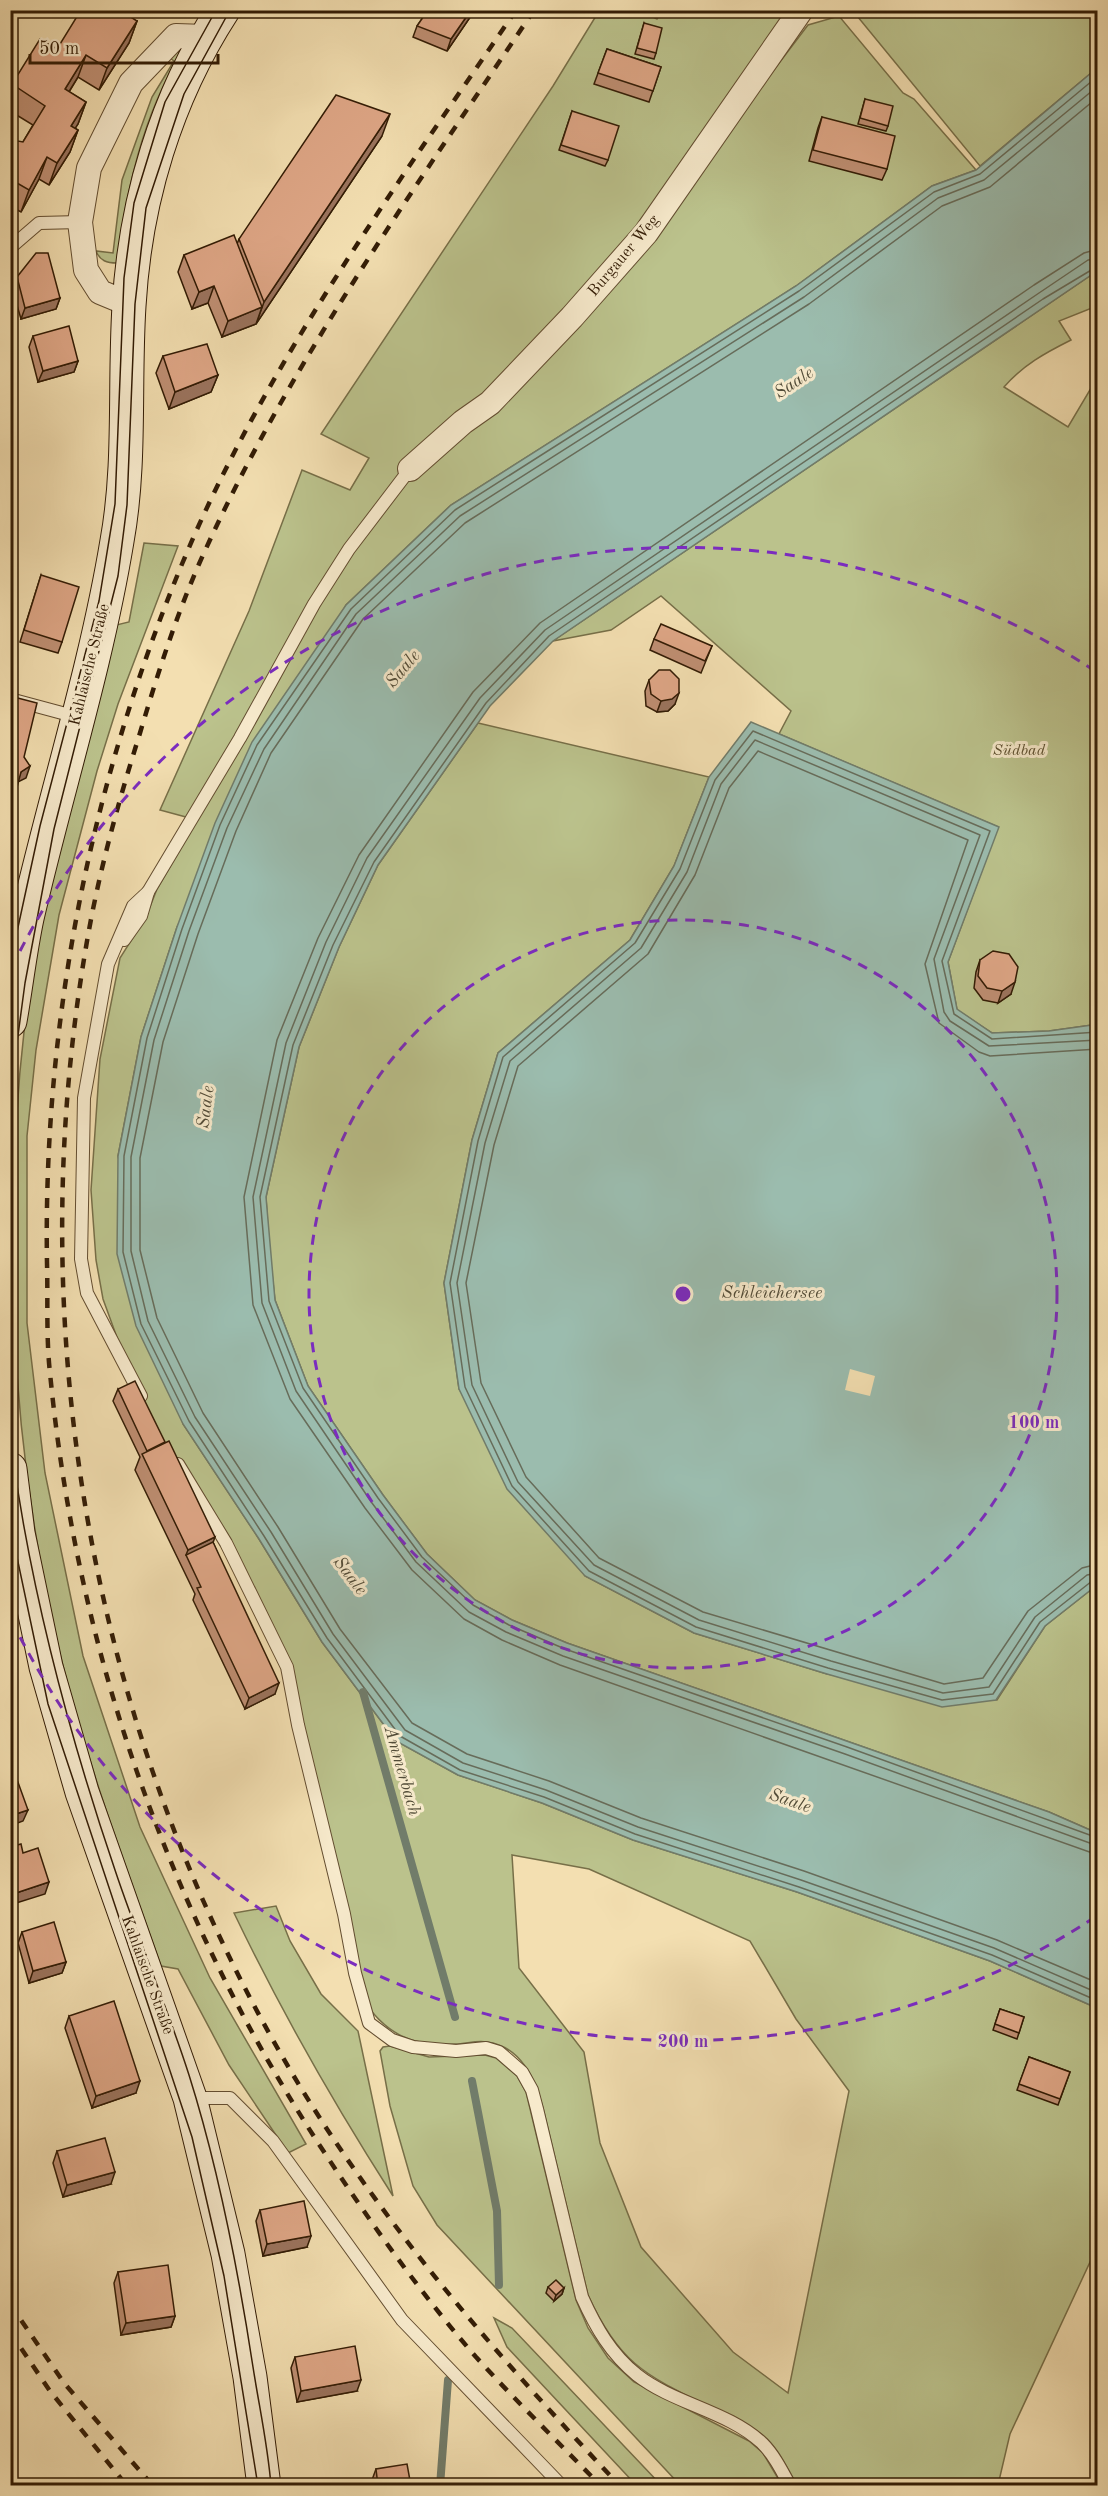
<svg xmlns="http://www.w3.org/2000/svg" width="1108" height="2496" font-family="'Old Standard TT',serif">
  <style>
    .green { fill: #bbc28c; stroke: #776f48; stroke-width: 1.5; fill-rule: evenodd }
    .water { fill: #9bbcae; stroke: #717c6a; stroke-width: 1.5 }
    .pier { fill: #f3dfb1 }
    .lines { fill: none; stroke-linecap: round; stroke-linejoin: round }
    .shore { stroke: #676c5a; stroke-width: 1.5 }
    .stream { stroke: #717c6a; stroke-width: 8 }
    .lane-casing { stroke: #634d30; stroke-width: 14 }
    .street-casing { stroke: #634d30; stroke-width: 26 }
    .secondary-casing { stroke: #331c05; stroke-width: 35 }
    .lane { stroke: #f7eacc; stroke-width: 12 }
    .street { stroke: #f7eacc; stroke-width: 24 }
    .secondary { stroke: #f7eacc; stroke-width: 33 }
    .tram { stroke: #331c05; stroke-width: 1.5 }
    .rail { stroke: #331c05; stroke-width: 4.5; stroke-dasharray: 10 10; stroke-linecap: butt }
    .wall { fill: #bf8f73; stroke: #331c05; stroke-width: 1.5 }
    .shaded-wall { fill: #9b745e; stroke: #331c05; stroke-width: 1.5 }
    .building { fill: #dea686; stroke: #331c05; stroke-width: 1.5 }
    .ring { fill: none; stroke: #7b2cbf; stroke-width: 3; stroke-dasharray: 10 8 }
    .labels { text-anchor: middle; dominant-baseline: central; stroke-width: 6; stroke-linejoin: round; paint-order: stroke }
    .street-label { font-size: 16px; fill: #331c05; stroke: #f7eacc }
    .park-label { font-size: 16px; font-style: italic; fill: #5c4e2e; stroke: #f7eacc }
    .water-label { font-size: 18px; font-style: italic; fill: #524c38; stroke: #f7eacc }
    .centre { fill: #7b2cbf; stroke: #f7eacc; stroke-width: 3 }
    .ring-label { font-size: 18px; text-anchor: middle; font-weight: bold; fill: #7b2cbf; stroke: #f7eacc; stroke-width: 6; stroke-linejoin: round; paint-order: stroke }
  </style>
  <rect width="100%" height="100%" fill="#f3dfb1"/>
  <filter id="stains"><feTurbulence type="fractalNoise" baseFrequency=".00333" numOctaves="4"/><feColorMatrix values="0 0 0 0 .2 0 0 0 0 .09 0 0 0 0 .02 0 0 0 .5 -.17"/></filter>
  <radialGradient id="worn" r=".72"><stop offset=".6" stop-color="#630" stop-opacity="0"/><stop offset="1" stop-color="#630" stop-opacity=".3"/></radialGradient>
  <g class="green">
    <path d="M774 10 787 19 649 234 808 25 839 16 903 93 914 99 976 170 932 186 796 286 451 505 346 605 177 927 141 1037 118 1156 183 1424 259 1539 322 1642 396 1741 458 1775 542 1803 633 1840 797 1892 990 1961 1097 2008V2247L1010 2434 998 2485H797C787 2468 779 2449 764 2436 750 2425 732 2418 716 2410 648 2376 621 2367 588 2295L543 2108C536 2079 520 2046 487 2042 476 2040 466 2044 455 2044 412 2047 385 2034 362 1998L287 1667 162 1438 131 1376 103 1299 96 1260 91 1190 100 1059 120 958 146 917 157 889 197 820 160 810 249 611 302 470 350 490 369 458 321 434 553 86 599 11H640L657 19 662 11ZM512 1855 589 1869 750 1941 796 2019 849 2091 788 2393 733 2352 641 2247 600 2143 584 2052 519 1968Z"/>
    <polygon points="853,11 1097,11 1097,68 980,166"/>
    <path d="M171 49 181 53C143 116 126 190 117 263 107 263 100 261 96 251L113 253 122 180 152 97 174 61 165 55Z"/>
    <path d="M1097 271V306L1059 321 1071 340C1045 353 1023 365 1004 387L1068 427 1097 378V1020L1092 1025 1049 1031 992 1033 957 1010 948 962 998 827 779 734 791 711 661 596 611 630 553 641Z"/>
    <path d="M144 543 178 546 118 704 97 771 59 915 36 1050 27 1136V1323L45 1473 83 1656 140 1827 210 1978 306 2144 288 2153 229 2065 178 1969 161 1966C125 1865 87 1763 61 1658 7 1438 0 1206 30 981 49 861 83 744 112 626L129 622Z"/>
    <polygon points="478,723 709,777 674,866 630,940 498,1053 472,1140 444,1283 459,1389 585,1576 694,1633 827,1674 997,1700 1045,1626 1097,1585 1097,1833 1049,1812 567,1643 512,1620 475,1600 427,1554 383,1495 308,1386 275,1300 269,1246 266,1197 299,1047 339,947 378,865"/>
    <path d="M276 1906 290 1941 321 1994 358 2031 393 2196C334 2104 281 2011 234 1913Z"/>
    <polygon points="390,2046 429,2057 485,2055 496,2058 517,2076 526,2092 576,2300 588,2328 608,2358 634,2382 749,2441 763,2453 782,2485 680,2485 437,2225 413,2186 390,2106 380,2051 383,2047"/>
    <polygon points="494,2318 512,2328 661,2485 636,2485 507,2347"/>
  </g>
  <g class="water">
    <polygon points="1097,68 1097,271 553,641 490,706 378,865 339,947 299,1047 266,1197 275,1300 308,1386 383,1495 427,1554 475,1600 512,1620 567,1643 1049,1812 1097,1833 1097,2008 990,1961 797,1892 633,1840 542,1803 458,1775 396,1741 322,1642 259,1539 183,1424 136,1326 117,1254 118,1156 141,1037 177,927 215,823 252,742 346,605 451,505 796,286 932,186 976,170"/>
    <polygon points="751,722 999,827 948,962 957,1009 992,1033 1049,1031 1092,1025 1097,1028 1097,1585 1045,1626 996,1700 942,1707 827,1674 694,1633 585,1576 507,1489 459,1389 444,1283 472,1140 498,1053 630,940 674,866 709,777"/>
  </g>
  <polygon class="pier" points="850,1369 875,1376 870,1396 845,1390"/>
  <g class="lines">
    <g class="shore">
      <polyline points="1098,76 980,174 934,192 799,291 455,510 351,609 257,745 220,825 182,929 147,1038 124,1156 123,1252 141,1324 189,1421 264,1536 327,1638 400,1736 460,1770 544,1797 635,1834 799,1887 992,1955 1098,2001"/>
      <polyline points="1098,86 984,180 938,198 804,297 460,516 356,614 264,749 227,828 189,931 154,1040 131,1157 131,1251 148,1321 195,1417 271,1532 333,1634 405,1730 463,1763 546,1790 638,1827 801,1880 994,1948 1098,1993"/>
      <polyline points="1098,97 990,187 942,206 809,304 465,523 363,619 271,753 236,831 198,934 163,1042 140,1158 140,1250 157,1318 203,1413 278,1527 340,1629 412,1723 467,1754 549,1781 641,1818 804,1871 997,1940 1098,1983"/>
      <polyline points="1098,249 1084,253 1034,285 540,623 473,692 359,855 318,938 277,1040 244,1197 253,1305 290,1399 365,1508 412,1570 464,1619 502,1640 560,1665 1098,1855"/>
      <polyline points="1098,259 1088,260 1039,293 545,630 480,698 367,858 326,942 286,1043 253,1197 262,1303 296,1391 372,1503 416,1562 469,1612 506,1632 563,1656 845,1754 1098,1846"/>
      <polyline points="1098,266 1043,299 549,636 486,703 374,862 333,945 293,1045 260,1197 269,1301 303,1388 378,1498 422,1557 473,1605 509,1625 565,1649 847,1747 1098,1838"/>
      <polyline points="1098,1032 992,1039 954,1014 942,961 990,831 753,731 715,780 680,869 635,943 503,1057 478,1141 450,1283 465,1387 512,1486 589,1571 696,1627 828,1668 942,1700 993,1694 1040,1622 1092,1581 1098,1580"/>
      <polyline points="1098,1040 989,1046 950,1021 944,1012 934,959 980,835 755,740 721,784 687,872 641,948 510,1061 485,1143 457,1283 472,1385 518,1482 594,1565 699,1620 831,1661 943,1693 989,1687 1035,1617 1087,1575 1098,1573"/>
      <polyline points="1098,1049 990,1056 979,1052 939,1023 925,964 968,840 758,751 729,788 695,875 648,954 518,1066 494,1145 466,1283 481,1383 526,1477 599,1558 703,1612 944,1684 983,1678 1028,1611 1082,1568 1098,1564"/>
    </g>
    <g class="stream">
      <polyline points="363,1692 455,2017"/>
      <polyline points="472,2081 497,2211 499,2285"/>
      <polyline points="440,2486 448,2380"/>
    </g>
    <g class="lane-casing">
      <g id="lane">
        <polyline points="10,248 39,223 80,222"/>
        <polyline points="10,699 77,717"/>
        <polyline points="124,940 141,916 148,892 240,738 314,604 349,549 410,469"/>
        <polyline points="141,1396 87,1293 81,1259 84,1098 108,964 133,906 148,892"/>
        <path d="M178 1464 226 1543 287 1667 298 1725 344 1914 355 1973 369 2023 392 2040 413 2047 456 2051 486 2048 499 2052 522 2072 532 2090 537 2109 582 2297C596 2328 611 2354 637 2375 674 2404 728 2411 762 2443 774 2455 782 2471 790 2486"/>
        <polyline points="192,2098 230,2098 273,2141 402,2320 562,2486"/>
      </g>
    </g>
    <g class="street-casing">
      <g id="street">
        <polyline points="129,304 100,292 86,270 80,222 89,168 131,83 176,36 206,37"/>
        <polyline points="410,469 463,422 490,403 572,317 646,233 801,10"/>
      </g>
    </g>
    <g class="secondary-casing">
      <g id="secondary">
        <path d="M10 1021C16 987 20 951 27 918 56 792 96 668 117 541 131 464 124 384 129 306 135 201 166 98 223 10"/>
        <polyline points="10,1469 18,1533 46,1667 82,1792 190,2098 228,2254 250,2377 264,2486"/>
      </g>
    </g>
    <use href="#lane" class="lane"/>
    <use href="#street" class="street"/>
    <use href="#secondary" class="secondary"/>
    <g class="tram">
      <polyline points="10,964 40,826 99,601 115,504 124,278 134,203 165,102 216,10"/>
      <polyline points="10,1095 25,983 54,829 118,576 127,505 135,304 146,208 184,94 230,10"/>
      <path d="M10 1437C29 1584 67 1729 115 1870 138 1939 167 2006 189 2075 219 2170 238 2269 253 2367 259 2406 268 2446 271 2486"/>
      <polyline points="10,1524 48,1704 192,2137 224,2276 258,2486"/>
    </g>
    <g class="rail">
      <path d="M516 10C395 188 265 365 182 564 90 786 43 1023 47 1263 48 1300 46 1337 50 1373 77 1653 172 1923 328 2158 373 2226 422 2295 476 2357 516 2401 559 2443 601 2486"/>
      <path d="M534 10C414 190 287 366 199 564 175 619 157 676 140 733 118 803 98 875 86 947 19 1339 94 1748 301 2088 391 2235 502 2361 620 2486"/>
      <polyline points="10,2304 64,2383 153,2486"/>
      <polyline points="10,2332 50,2391 127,2486"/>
    </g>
  </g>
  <g class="wall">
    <polygon points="428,10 475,10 447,51 413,37 417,26"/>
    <polygon points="137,21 129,43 99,90 78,77 69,92 86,102 78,124 75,128 78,130 70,152 49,185 39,179 21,212 10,206 10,155 23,142 33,125 10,111 10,87 12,84 57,49"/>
    <polygon points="644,23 656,53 654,59 635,54"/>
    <polygon points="607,49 661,67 649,102 594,84"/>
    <polygon points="865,99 888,126 886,131 858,124"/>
    <polygon points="572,111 608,160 605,166 559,150"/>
    <polygon points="822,117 887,169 882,180 809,161 818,128"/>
    <polygon points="382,136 256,324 222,337 208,303 192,309 178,272 184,255 237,244 239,239"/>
    <polygon points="17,277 60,298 56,309 21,319 12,288"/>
    <polygon points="33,336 78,361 74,372 38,382 29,347"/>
    <polygon points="163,356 218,375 211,392 169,409 156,373"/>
    <polygon points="41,575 62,642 58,653 20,642"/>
    <polygon points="654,639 712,646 701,673 650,650"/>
    <polygon points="649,680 675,704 668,711 657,712 646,706 645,691"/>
    <polygon points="980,960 1011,994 998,1003 983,1000 974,988 976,972"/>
    <polygon points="118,1389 213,1542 275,1694 245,1709 193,1600 195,1594 135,1470 140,1457 113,1401"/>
    <polygon points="22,1932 66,1962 62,1973 29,1983 18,1943"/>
    <polygon points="1000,2009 1024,2017 1017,2039 993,2030"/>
    <polygon points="69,2016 136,2093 92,2108 65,2028"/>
    <polygon points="1029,2057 1070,2072 1058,2105 1017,2090"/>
    <polygon points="57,2151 111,2184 63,2197 53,2163"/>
    <polygon points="260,2210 307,2247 263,2256 256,2221"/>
    <polygon points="118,2272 175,2316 171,2327 121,2335 114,2283"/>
    <polygon points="548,2287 564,2288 562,2294 554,2301 546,2293"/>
    <polygon points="295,2357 357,2391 297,2402 291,2368"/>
    <polygon points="376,2469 411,2486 372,2486 372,2480"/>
  </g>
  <g class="shaded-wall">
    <polygon points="471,10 475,10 447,51 451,39"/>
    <polygon points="137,21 129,43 99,90 107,68"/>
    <polygon points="86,55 78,77 57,111 65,89"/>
    <polygon points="86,102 78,124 63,148 71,126"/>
    <polygon points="390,114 382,136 256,324 264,302"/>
    <polygon points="78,130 70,152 49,185 57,163"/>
    <polygon points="47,157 39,179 21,212 29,190"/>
    <polygon points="214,286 208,303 192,309 199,292"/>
    <polygon points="60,298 56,309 21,319 25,308"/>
    <polygon points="262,307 256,324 222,337 228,321"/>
    <polygon points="78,361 74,372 38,382 43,371"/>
    <polygon points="218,375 211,392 169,409 175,392"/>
    <polygon points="679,693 675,704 668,711 657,712 661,701"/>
    <polygon points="30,766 26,778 16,783 21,772"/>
    <polygon points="1015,982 1011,994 998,1003 1002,991"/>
    <polygon points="215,1537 209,1554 186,1555 188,1550"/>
    <polygon points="279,1683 275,1694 245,1709 249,1698"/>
    <polygon points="28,1810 23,1821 10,1826 10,1816"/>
    <polygon points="49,1882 45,1894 10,1905 10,1895"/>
    <polygon points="66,1962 62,1973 29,1983 33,1971"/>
    <polygon points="140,2081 136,2093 92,2108 96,2096"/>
    <polygon points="115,2172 111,2184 63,2197 67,2185"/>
    <polygon points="311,2236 307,2247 263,2256 267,2244"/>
    <polygon points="564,2288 562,2294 554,2301 556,2295"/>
    <polygon points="175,2316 171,2327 121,2335 126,2323"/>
    <polygon points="361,2380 357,2391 297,2402 301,2391"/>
  </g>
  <g class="building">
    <polygon points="81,10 120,10 137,21 107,68 86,55 65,89 86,102 71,126 78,130 57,163 47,157 29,190 10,179 10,155 18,141 23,142 45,106 12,84 40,39 57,49"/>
    <polygon points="428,10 471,10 451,39 417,26"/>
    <polygon points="644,23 662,28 656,53 637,48"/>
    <polygon points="607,49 661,67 653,91 598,73"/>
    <polygon points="336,95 390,114 264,302 239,239"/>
    <polygon points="865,99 893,106 888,126 860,118"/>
    <polygon points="572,111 619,126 608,160 561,145"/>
    <polygon points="822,117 895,136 887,169 813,150"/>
    <polygon points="234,235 262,307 228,321 214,286 199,292 184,255"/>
    <polygon points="36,253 48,253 60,298 25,308 17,277"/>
    <polygon points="69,326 78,361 43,371 33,336"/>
    <polygon points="207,344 218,375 175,392 163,356"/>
    <polygon points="10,512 13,524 10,525"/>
    <polygon points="41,575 79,587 62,642 24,630"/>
    <polygon points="661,624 712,646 705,661 654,639"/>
    <polygon points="659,670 670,670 679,679 679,693 672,699 661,701 651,694 649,680"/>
    <polygon points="10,696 37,703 24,757 30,766 21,772 10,814"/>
    <polygon points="993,951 1009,954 1018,967 1015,982 1002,991 987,988 978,976 980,960"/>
    <polygon points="135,1381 165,1442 147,1451 118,1389"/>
    <polygon points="169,1441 215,1537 188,1550 142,1454"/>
    <polygon points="213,1542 279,1683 249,1698 197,1588 201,1587 186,1555"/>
    <polygon points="15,1774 28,1810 10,1816 10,1775"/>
    <polygon points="21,1844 23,1853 38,1848 49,1882 10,1895 10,1847"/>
    <polygon points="54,1922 66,1962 33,1971 22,1932"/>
    <polygon points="114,2001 140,2081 96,2096 69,2016"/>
    <polygon points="1000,2009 1024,2017 1019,2033 995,2024"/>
    <polygon points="1029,2057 1070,2072 1060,2099 1019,2084"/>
    <polygon points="105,2138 115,2172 67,2185 57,2151"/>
    <polygon points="304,2201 311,2236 267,2244 260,2210"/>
    <polygon points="168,2265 175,2316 126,2323 118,2272"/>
    <polygon points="556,2280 564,2288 556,2295 548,2287"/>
    <polygon points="355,2346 361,2380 301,2391 295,2357"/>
    <polygon points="407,2464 411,2486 378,2486 376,2469"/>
    <polygon points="366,2480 367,2486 342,2486"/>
  </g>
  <g class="ring">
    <circle cx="683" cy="1294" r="374"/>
    <path d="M1095 1917A747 747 0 0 1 12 1621M12 967A747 747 0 0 1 1095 671"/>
  </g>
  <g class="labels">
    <g class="street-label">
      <text transform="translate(624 256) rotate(-50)">Burgauer Weg</text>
      <text transform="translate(90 665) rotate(-76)">Kahlaische Straße</text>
      <text transform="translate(147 1975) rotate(70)">Kahlaische Straße</text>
    </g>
    <g class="park-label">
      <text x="1019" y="751">Südbad</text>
    </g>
    <g class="water-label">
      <text transform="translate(794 383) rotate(-33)">Saale</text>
      <text transform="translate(403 669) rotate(-50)">Saale</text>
      <text transform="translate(206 1107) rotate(-83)">Saale</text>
      <text x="772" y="1293">Schleichersee</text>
      <text transform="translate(350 1576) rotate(53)">Saale</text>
      <text transform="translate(402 1771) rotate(74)">Ammerbach</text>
      <text transform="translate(790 1801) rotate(19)">Saale</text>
    </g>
  </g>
  <circle cx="683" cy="1294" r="9" class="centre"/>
  <g class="ring-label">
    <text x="1034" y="1428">100 m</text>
    <text x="683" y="2047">200 m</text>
  </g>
  <rect width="1108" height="2496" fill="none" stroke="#f3dfb1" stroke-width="36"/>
  <rect x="12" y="12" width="1084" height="2472" fill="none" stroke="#331c05" stroke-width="3"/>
  <rect x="18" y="18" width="1072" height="2460" fill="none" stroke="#331c05" stroke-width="1.5"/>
  <path d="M30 54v9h188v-9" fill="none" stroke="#331c05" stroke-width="3"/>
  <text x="39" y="54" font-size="18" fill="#331c05" stroke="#f7eacc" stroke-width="4.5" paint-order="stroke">50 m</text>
  <rect width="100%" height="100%" filter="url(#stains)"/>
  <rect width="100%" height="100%" fill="url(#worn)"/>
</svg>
